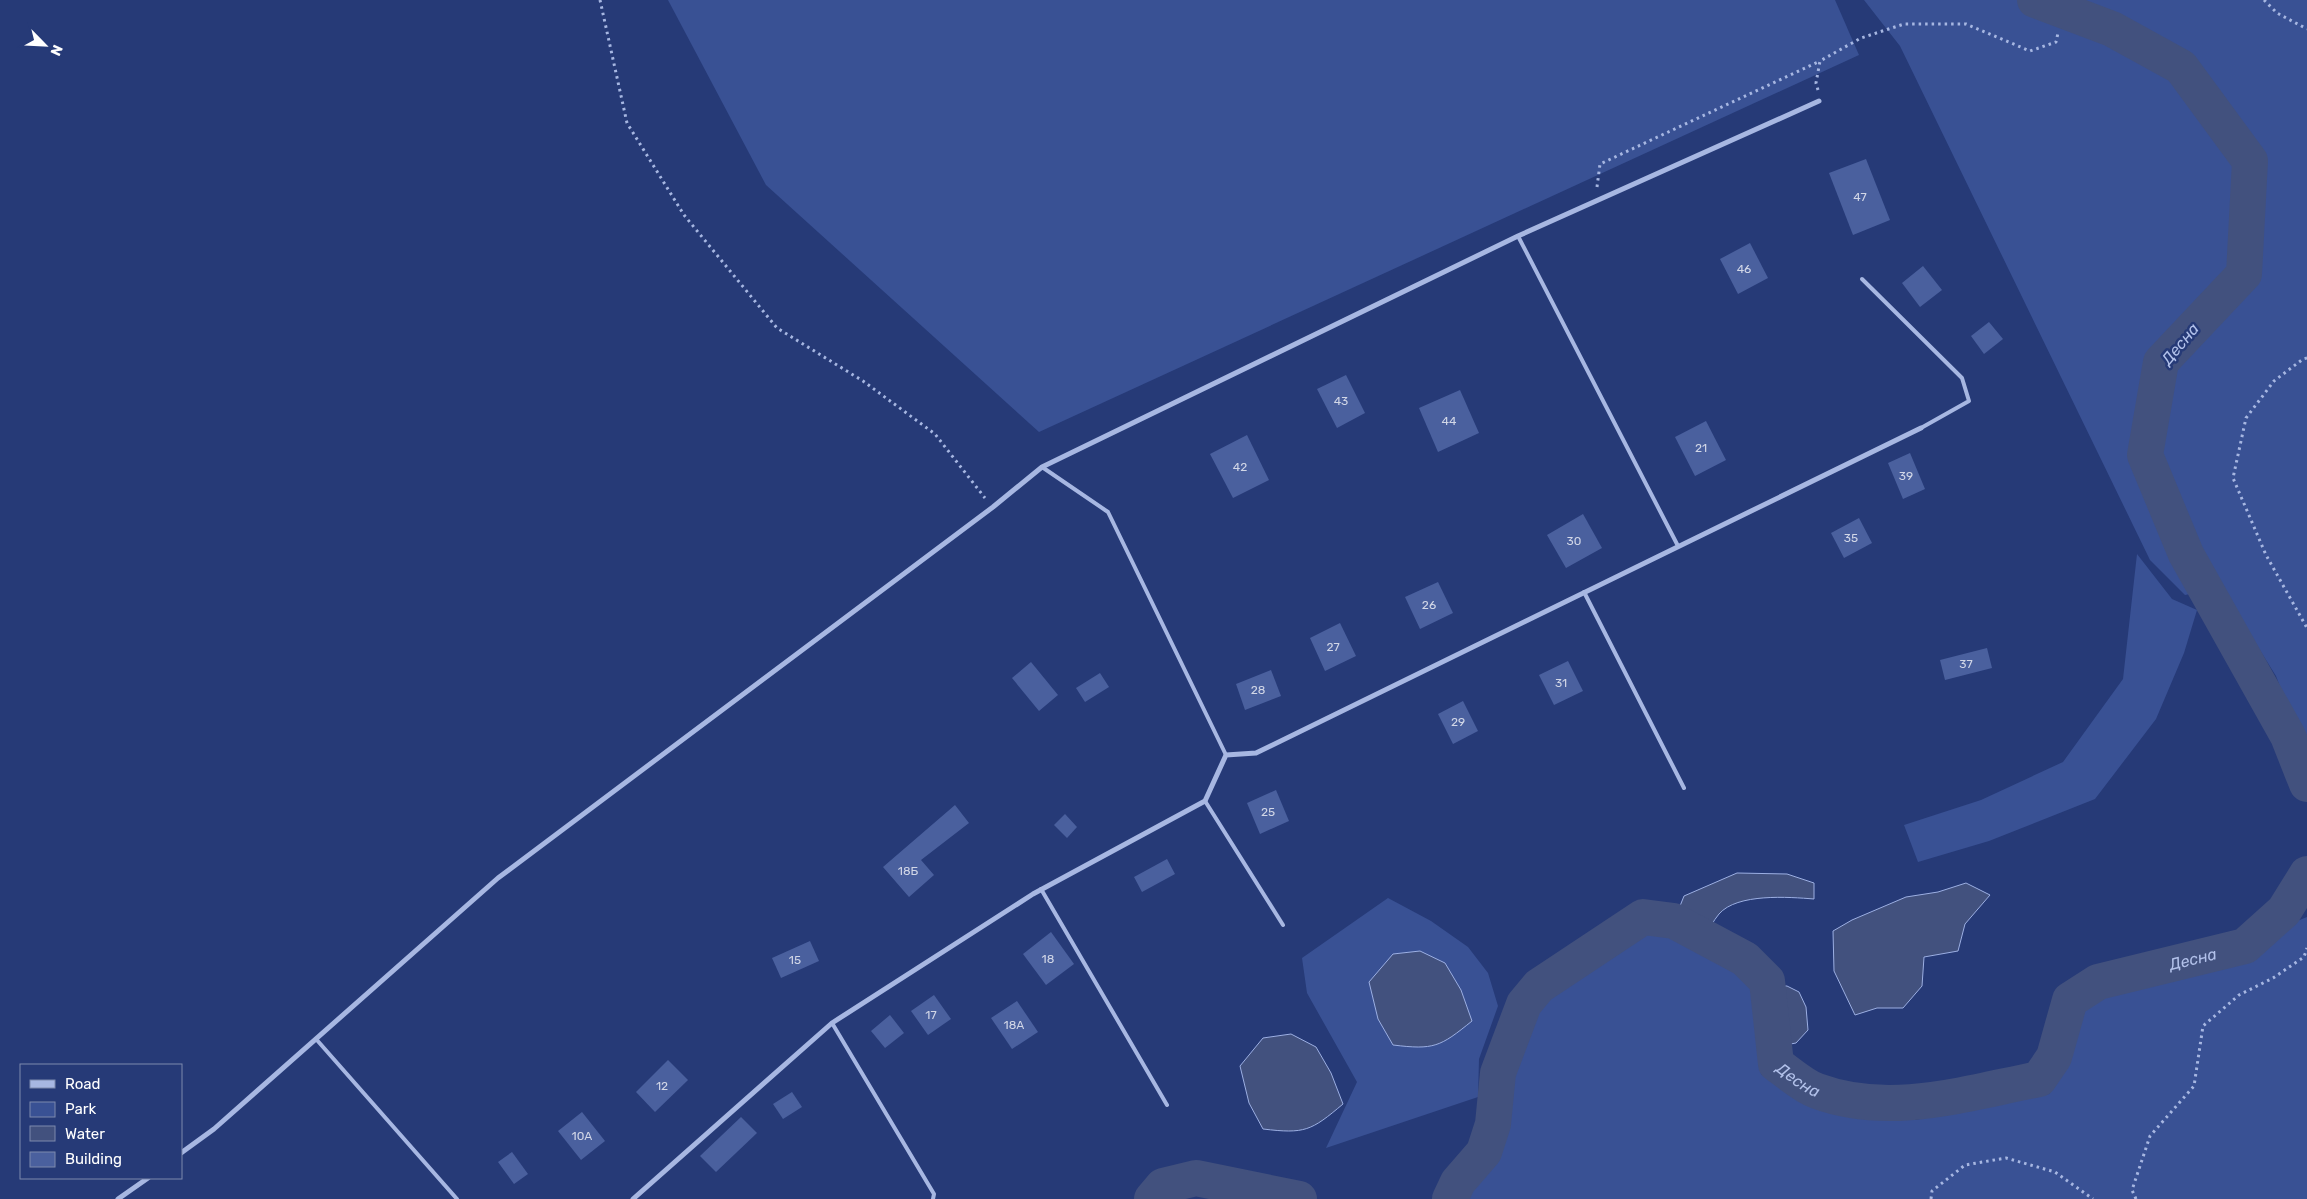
<svg xmlns="http://www.w3.org/2000/svg" width="2307" height="1199" font-family="Rubik,sans-serif">
  <style>
    .green { fill: #395194 }
    .water { fill: #42517e; stroke: #9cafe3 }
    .lines { fill: none; stroke-linecap: round; stroke-linejoin: round }
    .river { stroke: #42517e; stroke-width: 36 }
    .building { fill: #4a609e }
    .path { stroke: #a7b7e2; stroke-width: 3; stroke-dasharray: 2.5 4; stroke-linecap: butt }
    .service { stroke: #a7b7e2; stroke-width: 4 }
    .minor { stroke: #a7b7e2; stroke-width: 5 }
    .labels { text-anchor: middle; dominant-baseline: central; stroke-width: 5; stroke-linejoin: round; paint-order: stroke }
    .number-label { font-size: 12px; fill: #d2d7e7 }
    .water-label { font-size: 16px; font-style: italic; fill: #b2c1ea; stroke: #263a77 }
  </style>
  <rect width="100%" height="100%" fill="#263a77"/>
  <g class="green">
    <polygon points="668,0 1835,0 1859,55 1039,432 766,185"/>
    <polygon points="1864,0 2307,0 2307,758 2276,676 2221,588 2185,595 2150,560 1900,46"/>
    <polygon points="2137,554 2172,599 2197,610 2184,653 2156,719 2095,799 1989,841 1918,862 1904,825 1981,800 2063,762 2123,679"/>
    <polygon points="1388,898 1431,921 1468,947 1488,973 1498,1006 1479,1059 1478,1097 1326,1148 1357,1082 1307,993 1302,958"/>
    <polygon points="2307,917 2307,1199 1468,1199 1472,1191 1498,1160 1509,1127 1514,1076 1538,1012 1550,999 1647,934 1669,937 1735,973 1752,989 1761,1074 1810,1106 1862,1119 1915,1120 2049,1094 2070,1063 2083,1011 2104,997 2254,961 2297,921"/>
    <polygon points="1218,1183 1231,1186 1233,1199 1221,1199"/>
  </g>
  <g class="water">
    <path d="M1737 873 1787 874 1814 883V899C1789 897 1737 893 1719 914 1713 921 1709 930 1704 937L1674 921 1684 896Z"/>
    <polygon points="1966,883 1990,895 1965,924 1958,951 1924,957 1922,986 1903,1008 1877,1008 1855,1015 1834,971 1833,931 1852,920 1906,897 1938,892"/>
    <path d="M1420 951 1445 963 1461 990 1472 1021C1440 1047 1434 1050 1393 1045L1378 1019 1369 982 1393 954Z"/>
    <polygon points="1768,986 1787,986 1799,992 1806,1007 1808,1030 1796,1043 1774,1047"/>
    <path d="M1291 1034 1316 1047 1331 1073 1343 1104C1311 1131 1305 1134 1263 1129L1249 1103 1240 1066 1263 1038Z"/>
  </g>
  <g class="lines">
    <g class="river">
      <polyline points="2035,0 2112,29 2181,67 2250,161 2244,274 2161,362 2145,455 2186,554 2288,736 2307,784"/>
      <polyline points="1152,1199 1163,1186 1196,1178 1299,1199"/>
      <path id="s1" d="M1450 1199 1458 1182 1484 1152 1493 1124 1498 1073 1524 1004 1539 986 1643 917 1674 921 1745 959 1767 981 1776 1064C1789 1073 1803 1086 1817 1091 1890 1118 1967 1093 2039 1079L2054 1057 2070 1000 2098 982 2245 946 2284 911 2307 874"/>
    </g>
  </g>
  <g class="building">
    <polygon points="1866,159 1890,220 1853,235 1829,173"/>
    <polygon points="1750,243 1768,278 1738,294 1720,259"/>
    <polygon points="1923,266 1942,290 1920,307 1902,283"/>
    <polygon points="1989,322 2003,339 1984,354 1971,336"/>
    <polygon points="1346,375 1365,413 1337,428 1317,389"/>
    <polygon points="1460,390 1479,433 1438,452 1419,408"/>
    <polygon points="1706,421 1726,460 1695,476 1675,437"/>
    <polygon points="1247,435 1269,480 1233,498 1210,454"/>
    <polygon points="1910,453 1925,489 1903,499 1888,463"/>
    <polygon points="1583,514 1602,548 1566,568 1547,535"/>
    <polygon points="1859,518 1872,543 1844,558 1831,533"/>
    <polygon points="1438,582 1453,613 1420,629 1405,597"/>
    <polygon points="1340,623 1356,656 1325,671 1310,638"/>
    <polygon points="1987,648 1992,668 1945,680 1940,660"/>
    <polygon points="1568,661 1583,691 1554,705 1539,675"/>
    <polygon points="1031,662 1058,695 1039,711 1012,678"/>
    <polygon points="1271,670 1281,696 1245,710 1236,684"/>
    <polygon points="1100,673 1109,687 1085,702 1076,688"/>
    <polygon points="1463,701 1478,731 1453,744 1438,714"/>
    <polygon points="1276,790 1289,821 1260,834 1247,803"/>
    <polygon points="955,805 969,823 921,860 934,875 909,897 883,867"/>
    <polygon points="1065,814 1077,827 1067,838 1054,825"/>
    <polygon points="1167,859 1175,874 1142,892 1134,877"/>
    <polygon points="1051,932 1074,964 1046,985 1023,954"/>
    <polygon points="810,941 819,961 781,978 772,958"/>
    <polygon points="934,995 951,1019 928,1035 911,1011"/>
    <polygon points="1017,1001 1038,1032 1012,1049 991,1018"/>
    <polygon points="890,1015 904,1033 885,1048 871,1031"/>
    <polygon points="668,1060 688,1080 655,1112 636,1092"/>
    <polygon points="792,1092 802,1107 783,1119 773,1104"/>
    <polygon points="582,1112 605,1141 581,1160 558,1131"/>
    <polygon points="741,1117 757,1133 716,1172 700,1156"/>
    <polygon points="512,1152 528,1174 514,1184 498,1162"/>
  </g>
  <g class="lines">
    <g class="path">
      <polyline points="600,0 627,123 684,215 777,328 863,381 935,434 985,498"/>
      <polyline points="2264,0 2277,13 2307,29"/>
      <polyline points="1818,90 1816,83 1820,61 1861,38 1904,24 1966,24 2030,51 2056,42 2058,33"/>
      <polyline points="1597,187 1600,164 1820,61"/>
      <polyline points="2307,358 2303,359 2274,381 2246,418 2233,478 2266,555 2307,628"/>
      <polyline points="1931,1199 1932,1191 1965,1165 2006,1158 2055,1172 2093,1199"/>
      <polyline points="2136,1199 2132,1190 2150,1136 2194,1086 2203,1026 2239,995 2273,978 2304,957 2307,948"/>
    </g>
    <g class="service">
      <polyline points="1518,236 1678,546"/>
      <polyline points="1862,279 1962,378 1969,401 1921,428"/>
      <polyline points="1042,467 1108,512 1226,755"/>
      <polyline points="1584,592 1684,788"/>
      <polyline points="1205,801 1283,925"/>
      <polyline points="1041,889 1167,1105"/>
      <polyline points="832,1023 934,1194 933,1199"/>
      <polyline points="316,1039 457,1199"/>
    </g>
    <g class="minor">
      <polyline points="181,1153 214,1129 498,878 993,507 1042,467 1518,236 1819,101"/>
      <polyline points="118,1199 148,1178"/>
      <polyline points="633,1199 832,1023 1033,894 1205,801 1226,755 1256,753 1921,428"/>
    </g>
  </g>
  <g class="labels">
    <g class="number-label">
      <text x="1860" y="197">47</text>
      <text x="1744" y="269">46</text>
      <text x="1341" y="401">43</text>
      <text x="1449" y="421">44</text>
      <text x="1701" y="448">21</text>
      <text x="1240" y="467">42</text>
      <text x="1906" y="476">39</text>
      <text x="1851" y="538">35</text>
      <text x="1574" y="541">30</text>
      <text x="1429" y="605">26</text>
      <text x="1333" y="647">27</text>
      <text x="1966" y="664">37</text>
      <text x="1561" y="683">31</text>
      <text x="1258" y="690">28</text>
      <text x="1458" y="722">29</text>
      <text x="1268" y="812">25</text>
      <text x="908" y="871">18Б</text>
      <text x="1048" y="959">18</text>
      <text x="795" y="960">15</text>
      <text x="931" y="1015">17</text>
      <text x="1014" y="1025">18А</text>
      <text x="662" y="1086">12</text>
      <text x="582" y="1136">10А</text>
    </g>
    <g class="water-label">
      <text transform="translate(2180 344) rotate(-50)">Десна</text>
      <text stroke="none"><textPath href="#s1" startOffset="1079">Десна</textPath></text>
      <text stroke="none"><textPath href="#s1" startOffset="615">Десна</textPath></text>
    </g>
  </g>
  <rect x="20" y="1064" width="162" height="115" fill="#263a77" stroke="#7d89ad"/>
  <rect x="30" y="1080" width="25" height="8" fill="#a7b7e2" stroke="#7d89ad"/>
  <text x="65" y="1089" font-size="15" fill="#ffffff">Road</text>
  <rect x="30" y="1102" width="25" height="15" fill="#395194" stroke="#7d89ad"/>
  <text x="65" y="1114" font-size="15" fill="#ffffff">Park</text>
  <rect x="30" y="1126" width="25" height="15" fill="#42517e" stroke="#7d89ad"/>
  <text x="65" y="1139" font-size="15" fill="#ffffff">Water</text>
  <rect x="30" y="1152" width="25" height="15" fill="#4a609e" stroke="#7d89ad"/>
  <text x="65" y="1164" font-size="15" fill="#ffffff">Building</text>
  <g transform="translate(45 45) rotate(114)" stroke="#263a77" stroke-width="4" paint-order="stroke">
  <path d="M0-4L9 19L0 12L-9 19Z" fill="#ffffff"/>
  <text y="-8" font-size="14" font-weight="bold" text-anchor="middle" fill="#ffffff">N</text>
  </g>
</svg>
